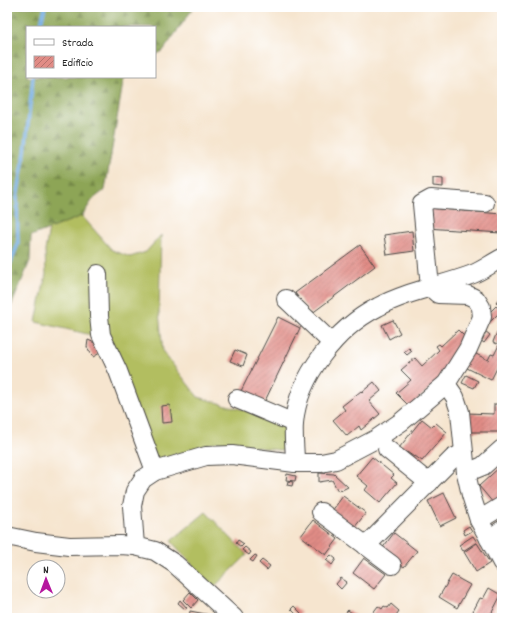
<svg xmlns="http://www.w3.org/2000/svg" width="509" height="625" font-family="Dekko,sans-serif">
  <style>
    .grass { fill: #b2be60; stroke: #6e7446 }
    .forest { fill: url(#forest-firs); stroke: #5c6840 }
    .lines { fill: none; stroke-linecap: round; stroke-linejoin: round }
    .stream { stroke: #72ace3; stroke-width: 3.5 }
    .building { fill: url(#building-hatch) }
    .minor-casing { stroke: #494744; stroke-width: 20 }
    .minor { stroke: #fff; stroke-width: 18 }
  </style>
  <defs>
    <pattern id="forest-firs" width="22" height="20" patternUnits="userSpaceOnUse"><rect width="22" height="20" fill="#8da556"/><path d="M5 1l3.5 6h-7zM16 11l3.5 6h-7z" fill="#738747"/></pattern>
    <pattern id="building-hatch" width="6" height="6" patternUnits="userSpaceOnUse"><rect width="6" height="6" fill="#e18c86"/><path d="M-1 1l2-2M0 6l6-6M5 7l2-2" fill="none" stroke="#b7736e"/></pattern>
  </defs>
  <rect width="100%" height="100%" fill="#fff"/>
  <filter id="ink" filterUnits="userSpaceOnUse"><feTurbulence type="fractalNoise" baseFrequency=".025" numOctaves="2"/><feDisplacementMap in="SourceGraphic" scale="8" xChannelSelector="R" yChannelSelector="G"/><feConvolveMatrix kernelMatrix="1 2 1 2 8 2 1 2 1" color-interpolation-filters="sRGB"/></filter>
  <filter id="wash" filterUnits="userSpaceOnUse"><feTurbulence type="fractalNoise" baseFrequency=".012" numOctaves="4" result="noise"/><feDisplacementMap in="SourceGraphic" scale="16" xChannelSelector="R" yChannelSelector="G"/><feGaussianBlur stdDeviation="0.9" result="paint"/><feColorMatrix in="noise" values="0 0 0 0 0 0 0 0 0 0 0 0 0 0 0 0 0 1.4 0 .05"/><feComposite in="paint" operator="in"/></filter>
  <g filter="url(#wash)">
    <rect width="100%" height="100%" fill="#f6e5cf"/>
    <g class="grass">
      <polygon points="82,216 112,250 130,257 146,252 161,235 159,312 163,352 198,397 287,422 286,451 216,442 155,462 100,337 36,322 46,274 45,251 49,229"/>
      <polygon points="206,512 247,555 213,588 171,541"/>
    </g>
    <polygon class="forest" points="7,7 194,7 163,51 155,55 155,27 27,27 27,77 124,77 105,190 93,199 82,216 31,236 30,261 10,309 7,306"/>
    <g class="lines">
      <g class="stream">
        <polyline points="40,27 45,7"/>
        <polyline points="7,272 18,244 17,198 25,152 33,77"/>
      </g>
    </g>
    <g id="blocks">
      <g class="building">
        <polygon points="433,178 443,179 443,187 433,186"/>
        <polygon points="427,208 502,214 501,233 426,228"/>
        <polygon points="412,231 414,251 387,255 384,235"/>
        <polygon points="360,245 375,266 311,314 295,293"/>
        <polygon points="500,297 502,299 502,307 496,302"/>
        <polygon points="496,306 501,311 489,323 484,318"/>
        <polygon points="278,317 300,328 264,403 241,391"/>
        <polygon points="393,320 400,333 389,339 382,325"/>
        <polygon points="458,330 466,338 456,363 410,407 396,393 411,380 401,370 415,358 422,366 439,350 436,346 439,344 441,346"/>
        <polygon points="485,331 490,335 484,343 479,339"/>
        <polygon points="497,332 502,334 497,344 493,342"/>
        <polygon points="502,339 502,358 491,380 463,366 470,351 488,360 491,354 494,355"/>
        <polygon points="88,340 95,343 100,353 93,357 87,347"/>
        <polygon points="409,348 412,351 407,355 404,352"/>
        <polygon points="235,350 247,355 243,366 230,361"/>
        <polygon points="466,375 478,381 474,388 462,383"/>
        <polygon points="374,382 381,391 369,401 380,414 361,430 359,426 347,436 333,420 345,410 342,406 361,391 362,392"/>
        <polygon points="494,404 502,404 502,432 466,432 466,413 494,414"/>
        <polygon points="170,405 172,422 162,423 161,406"/>
        <polygon points="422,419 432,427 436,423 447,432 422,461 415,456 414,457 407,452 405,454 399,448"/>
        <polygon points="372,457 394,475 391,478 397,483 380,503 365,490 368,486 356,476"/>
        <polygon points="502,465 502,497 494,504 479,486"/>
        <polygon points="319,473 334,474 348,487 342,490 341,489 338,491 332,480 319,482"/>
        <polygon points="287,474 296,476 295,481 286,480"/>
        <polygon points="288,481 293,482 292,486 287,485"/>
        <polygon points="444,493 456,518 440,526 428,501"/>
        <polygon points="343,496 366,513 354,528 332,511"/>
        <polygon points="313,520 338,539 326,555 301,536"/>
        <polygon points="469,526 472,531 465,535 463,530"/>
        <polygon points="394,533 417,551 404,567 381,550"/>
        <polygon points="473,536 477,542 463,551 459,545"/>
        <polygon points="238,540 244,544 241,547 236,543"/>
        <polygon points="477,543 490,563 476,572 464,552"/>
        <polygon points="245,547 251,552 249,555 242,550"/>
        <polygon points="255,555 257,556 253,562 250,560"/>
        <polygon points="331,555 336,559 332,565 326,560"/>
        <polygon points="364,558 386,574 374,589 353,573"/>
        <polygon points="262,560 270,566 267,570 259,563"/>
        <polygon points="452,575 470,585 457,608 439,597"/>
        <polygon points="341,578 347,582 341,589 336,584"/>
        <polygon points="489,588 501,595 489,618 471,618 473,616 471,615 480,598 483,599"/>
        <polygon points="190,592 198,600 191,608 183,600"/>
        <polygon points="180,600 187,608 185,609 178,603"/>
        <polygon points="391,604 399,611 394,618 369,618 378,606 382,609 384,606 388,608"/>
        <polygon points="294,606 301,613 298,616 291,609"/>
        <polygon points="348,610 358,618 341,618"/>
        <polygon points="190,611 216,616 216,618 189,618"/>
      </g>
    </g>
  </g>
  <g filter="url(#ink)">
    <use href="#blocks" fill-opacity="0" stroke="#494744" stroke-width="1"/>
    <g class="lines">
      <g class="minor-casing">
        <g id="minor">
          <polyline points="98,274 99,316 101,335 118,371 155,471"/>
          <polyline points="286,299 332,343"/>
          <polyline points="446,384 455,397 460,412 466,473 471,495 479,520 502,563"/>
          <polyline points="237,399 294,423"/>
          <polyline points="387,449 429,483"/>
          <path d="M295 463C295 450 293 436 294 423 298 376 337 328 378 307 407 291 442 286 473 274 483 270 492 263 502 258"/>
          <polyline points="466,473 483,466 502,449"/>
          <polyline points="321,512 392,565"/>
          <polyline points="479,520 502,506"/>
          <polyline points="7,536 36,542 69,546 120,545 135,546 155,551 175,564 234,618"/>
          <polyline points="489,539 502,530"/>
          <polyline points="135,546 132,506 135,491 143,479 155,471 206,456 232,455 295,463 321,463 336,460 376,439 401,422 446,384 468,349 482,317 481,307 476,299 468,295 438,294 430,287 422,204 431,199 485,203"/>
          <polyline points="366,546 453,458 463,453"/>
        </g>
      </g>
      <use href="#minor" class="minor"/>
    </g>
  </g>
  <rect width="509" height="625" fill="none" stroke="#fff" stroke-width="24"/>
  <rect x="26" y="26" width="130" height="52" fill="#ffffff" stroke="#aaaaaa"/>
  <rect x="34" y="39" width="20" height="6" fill="#ffffff" stroke="#aaaaaa"/>
  <text x="62" y="46" font-size="12" fill="#2b2b2b">Strada</text>
  <rect x="34" y="56" width="20" height="12" fill="url(#building-hatch)" stroke="#aaaaaa"/>
  <text x="62" y="66" font-size="12" fill="#2b2b2b">Edificio</text>
  <g transform="translate(46 579) rotate(359)"><circle r="19" fill="#ffffff" stroke="#aaaaaa"/>
  <path d="M0-3L7 15L0 10L-7 15Z" fill="#b5179e"/>
  <text y="-6" font-size="11" font-weight="bold" text-anchor="middle" fill="#2b2b2b">N</text>
  </g>
</svg>
